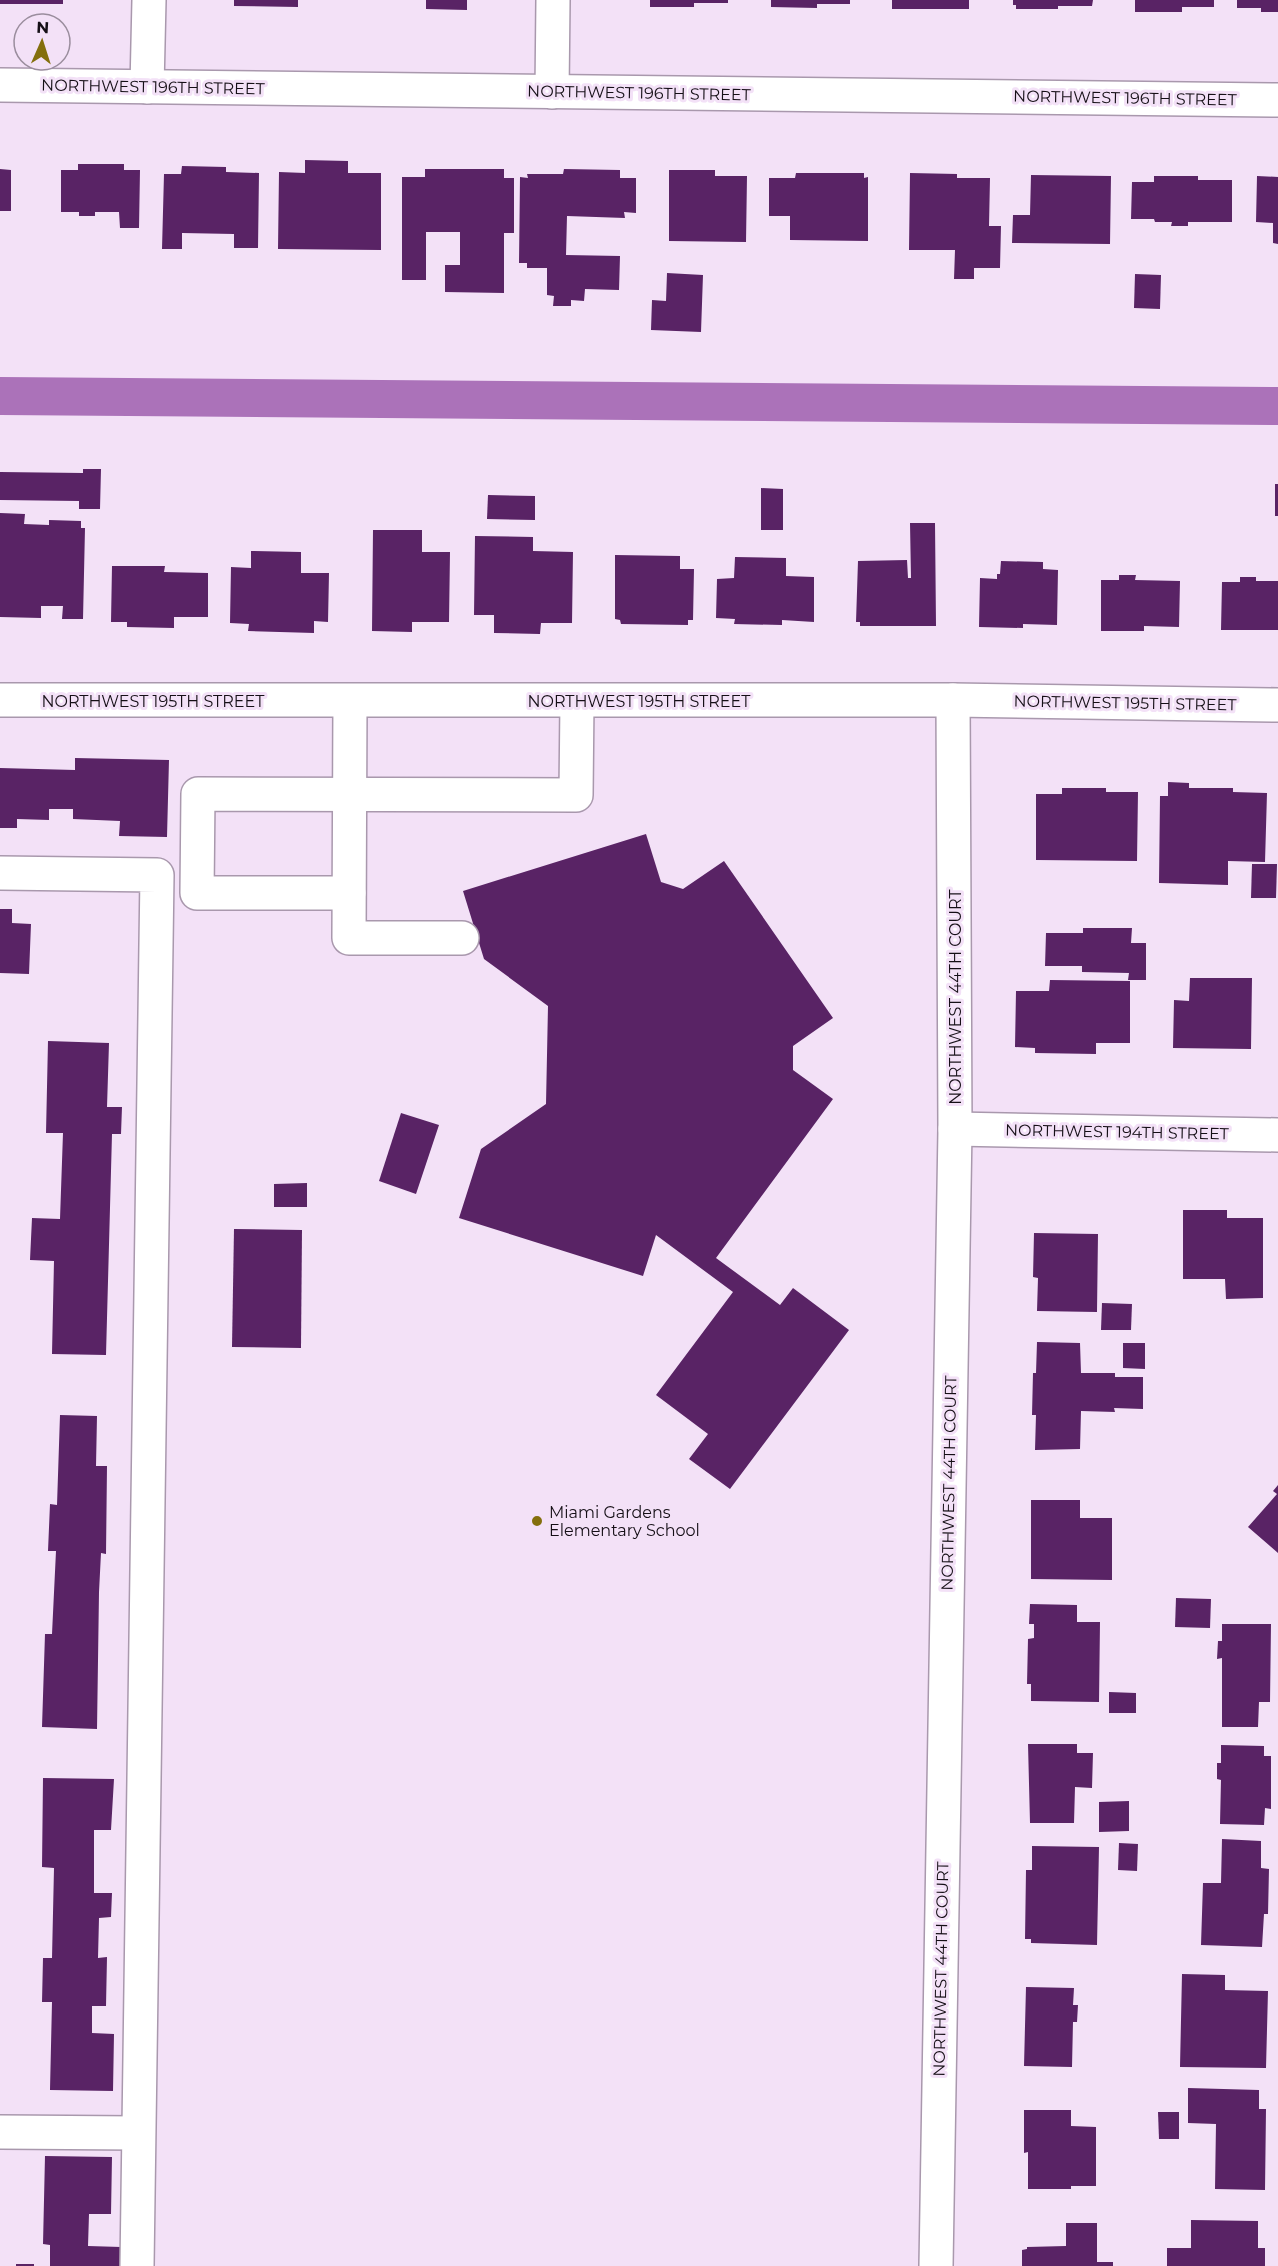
<svg xmlns="http://www.w3.org/2000/svg" width="1278" height="2266" font-family="Montserrat,sans-serif">
  <style>
    .lines { fill: none; stroke-linecap: round; stroke-linejoin: round }
    .canal { stroke: #ab72b9; stroke-width: 38 }
    .building { fill: #592365 }
    .minor-casing { stroke: #a998ad; stroke-width: 36 }
    .minor { stroke: #fff; stroke-width: 33 }
    .poi-dot { fill: #846f0d; stroke: #f3e1f7; stroke-width: 2 }
    .labels { text-anchor: middle; dominant-baseline: central; stroke-width: 6; stroke-linejoin: round; paint-order: stroke }
    .street-label { font-size: 16px; fill: #150f16; stroke: #f3e1f7 }
    .poi-label { font-size: 16px; fill: #150f16; stroke: #f3e1f7; text-anchor: start }
  </style>
  <rect width="100%" height="100%" fill="#f3e1f7"/>
  <g class="lines">
    <polyline class="canal" points="0,396 1278,406"/>
  </g>
  <g class="building">
    <rect x="0" y="0" width="63" height="4"/>
    <polygon points="234,0 298,0 298,7 234,6"/>
    <polygon points="426,0 467,0 467,10 426,9"/>
    <polygon points="650,0 728,0 728,3 694,3 694,7 650,7"/>
    <polygon points="771,0 850,0 850,4 817,4 817,8 771,7"/>
    <rect x="892" y="0" width="77" height="9"/>
    <polygon points="1013,0 1093,0 1092,6 1058,6 1058,9 1016,9 1016,5 1013,5"/>
    <polygon points="1135,0 1214,0 1214,7 1182,7 1182,12 1135,12"/>
    <polygon points="1237,0 1278,0 1278,12 1261,12 1261,8 1237,8"/>
    <polygon points="305,160 348,161 348,173 381,173 381,250 278,249 279,172 305,173"/>
    <polygon points="78,164 124,164 124,170 140,170 139,228 120,228 119,212 95,212 95,216 79,216 79,212 61,212 61,170 78,170"/>
    <polygon points="182,166 226,167 226,172 259,173 258,248 234,248 234,234 182,233 182,249 162,249 164,174 181,174"/>
    <polygon points="0,169 11,170 11,211 0,211"/>
    <polygon points="425,169 504,169 504,178 514,178 514,233 504,233 504,293 445,292 445,265 460,265 460,232 426,232 426,280 402,280 402,177 425,177"/>
    <polygon points="564,169 620,170 620,178 636,178 636,213 624,212 625,218 567,216 566,255 620,256 619,290 585,289 584,301 571,300 571,306 553,306 554,296 547,295 547,268 527,268 527,263 519,263 520,177 528,178 527,174 563,174"/>
    <polygon points="669,170 715,170 715,176 747,176 746,242 669,241"/>
    <polygon points="796,173 864,173 864,178 868,177 868,241 790,240 790,216 769,216 769,178 795,178"/>
    <polygon points="910,173 957,174 957,178 990,178 989,226 1001,226 1000,268 974,268 974,279 954,279 955,250 909,250"/>
    <polygon points="1031,175 1111,176 1110,244 1012,243 1013,215 1030,215"/>
    <polygon points="1154,176 1198,176 1198,180 1232,180 1232,222 1188,222 1188,226 1171,226 1172,222 1155,222 1154,219 1131,219 1132,182 1154,182"/>
    <polygon points="1257,176 1278,177 1278,244 1273,243 1273,223 1256,222"/>
    <polygon points="667,273 703,275 701,332 651,330 652,300 666,301"/>
    <polygon points="1135,274 1161,275 1160,309 1134,308"/>
    <polygon points="83,469 101,469 100,509 79,509 79,501 0,500 0,472 83,473"/>
    <rect x="1275" y="484" width="3" height="32"/>
    <polygon points="761,488 783,489 783,530 761,530"/>
    <polygon points="488,495 535,496 535,520 487,519"/>
    <polygon points="0,513 25,514 24,524 49,525 49,520 81,521 81,528 85,528 83,619 62,619 63,606 41,606 41,618 0,617"/>
    <polygon points="910,523 935,523 936,626 860,626 860,622 856,622 858,561 907,560 908,578 911,578"/>
    <polygon points="373,530 422,530 422,552 450,552 449,622 412,622 412,632 372,631"/>
    <polygon points="475,536 533,537 533,551 573,552 572,623 541,623 540,634 494,633 494,615 474,615"/>
    <polygon points="251,551 301,552 301,573 329,573 328,622 314,621 314,633 248,631 249,624 230,623 231,567 251,568"/>
    <polygon points="615,555 680,556 680,569 694,569 693,620 688,620 688,625 621,624 620,620 615,619"/>
    <polygon points="735,557 786,558 786,576 814,577 814,622 782,620 782,625 734,624 735,619 716,618 717,579 734,578"/>
    <polygon points="1001,561 1043,562 1043,569 1058,570 1057,625 1023,624 1023,628 979,627 980,578 997,579 997,574 1000,574"/>
    <polygon points="112,566 165,566 164,572 208,573 208,617 174,617 174,628 127,627 127,622 111,622"/>
    <polygon points="1119,575 1136,575 1135,580 1180,581 1179,627 1144,626 1144,631 1101,631 1101,580 1119,580"/>
    <polygon points="1240,577 1256,577 1256,581 1278,581 1278,630 1221,630 1222,582 1240,582"/>
    <polygon points="75,758 169,760 167,837 119,836 120,821 73,819 73,809 49,809 49,820 17,819 17,828 0,828 0,768 75,770"/>
    <polygon points="1168,782 1189,783 1189,788 1233,788 1233,792 1267,793 1265,862 1228,861 1228,885 1159,883 1160,796 1168,796"/>
    <polygon points="1062,788 1106,788 1106,792 1138,792 1137,861 1036,860 1036,794 1062,794"/>
    <polygon points="646,834 661,882 683,889 724,861 833,1018 793,1046 793,1070 833,1099 716,1258 780,1305 793,1288 849,1330 730,1489 689,1459 708,1434 656,1395 733,1292 656,1235 643,1276 459,1218 481,1149 546,1104 548,1006 484,959 463,891"/>
    <polygon points="1252,864 1277,864 1276,898 1251,898"/>
    <polygon points="0,909 12,909 12,923 31,924 29,974 0,973"/>
    <polygon points="1083,928 1132,928 1131,943 1146,943 1146,980 1128,980 1129,973 1082,972 1082,966 1045,966 1046,933 1083,933"/>
    <polygon points="1190,978 1252,978 1251,1049 1173,1048 1174,1000 1189,1001"/>
    <polygon points="1050,980 1130,981 1130,1043 1096,1043 1096,1054 1035,1053 1035,1048 1015,1047 1016,991 1049,991"/>
    <polygon points="48,1041 109,1043 107,1107 122,1107 121,1134 112,1134 106,1355 52,1354 54,1261 30,1260 32,1218 60,1219 63,1133 46,1133"/>
    <polygon points="401,1113 439,1125 416,1194 379,1181"/>
    <polygon points="307,1183 307,1207 274,1207 274,1184"/>
    <polygon points="1183,1210 1227,1210 1227,1218 1263,1218 1263,1298 1226,1299 1225,1279 1183,1279"/>
    <polygon points="234,1229 302,1230 301,1348 232,1347"/>
    <polygon points="1034,1233 1098,1234 1097,1312 1037,1311 1038,1278 1033,1277"/>
    <polygon points="1102,1303 1132,1304 1131,1330 1101,1330"/>
    <polygon points="1037,1342 1080,1343 1081,1373 1115,1373 1115,1377 1143,1377 1143,1409 1114,1408 1115,1412 1081,1411 1080,1449 1035,1450 1036,1415 1032,1415 1033,1373 1036,1373"/>
    <polygon points="1123,1343 1145,1343 1145,1369 1123,1368"/>
    <polygon points="60,1415 97,1416 96,1466 107,1466 106,1554 101,1553 99,1592 97,1729 42,1727 45,1634 52,1634 56,1551 48,1551 50,1504 57,1505"/>
    <polygon points="1278,1485 1278,1553 1248,1527 1277,1494 1273,1491"/>
    <polygon points="1031,1500 1080,1500 1080,1518 1112,1518 1112,1580 1031,1579"/>
    <polygon points="1176,1598 1211,1599 1210,1628 1175,1627"/>
    <polygon points="1030,1604 1077,1605 1077,1622 1100,1622 1099,1702 1031,1701 1031,1684 1027,1684 1028,1639 1034,1638 1034,1624 1029,1624"/>
    <polygon points="1222,1624 1271,1624 1270,1702 1259,1702 1258,1727 1222,1727 1222,1658 1217,1659 1218,1641 1222,1641"/>
    <polygon points="1109,1692 1136,1693 1136,1713 1109,1713"/>
    <polygon points="1028,1744 1077,1744 1077,1753 1093,1753 1092,1788 1075,1787 1074,1823 1030,1823"/>
    <polygon points="1221,1745 1264,1746 1264,1756 1271,1756 1271,1809 1265,1808 1264,1825 1220,1824 1221,1780 1217,1779 1217,1763 1221,1763"/>
    <polygon points="43,1778 114,1779 111,1830 94,1830 94,1893 112,1893 111,1917 99,1918 98,1958 107,1957 106,2006 92,2006 92,2033 114,2034 113,2091 50,2090 52,2002 42,2002 43,1958 52,1958 54,1868 42,1867"/>
    <polygon points="1129,1801 1129,1831 1099,1832 1099,1802"/>
    <polygon points="1222,1839 1261,1841 1261,1868 1269,1869 1268,1914 1264,1914 1262,1947 1201,1945 1203,1883 1221,1883"/>
    <polygon points="1119,1843 1138,1844 1137,1871 1118,1870"/>
    <polygon points="1032,1846 1099,1847 1097,1945 1031,1943 1031,1939 1025,1939 1026,1870 1032,1870"/>
    <polygon points="1182,1974 1225,1975 1225,1990 1268,1991 1266,2068 1180,2067"/>
    <polygon points="1026,1987 1074,1988 1073,2005 1078,2005 1077,2022 1073,2022 1072,2067 1024,2066"/>
    <polygon points="1188,2088 1259,2090 1259,2109 1266,2109 1265,2190 1215,2189 1216,2124 1188,2123"/>
    <polygon points="1024,2110 1071,2110 1071,2126 1096,2127 1096,2186 1071,2186 1071,2189 1028,2189 1028,2152 1024,2153"/>
    <polygon points="1158,2112 1179,2112 1179,2139 1159,2139"/>
    <polygon points="45,2156 112,2157 111,2214 89,2214 88,2246 121,2247 121,2266 50,2266 50,2245 43,2244"/>
    <polygon points="1191,2220 1258,2221 1258,2248 1265,2248 1265,2266 1167,2266 1167,2248 1191,2248"/>
    <polygon points="1066,2223 1097,2223 1097,2262 1113,2262 1113,2266 1022,2266 1022,2250 1027,2249 1027,2247 1066,2246"/>
    <rect x="16" y="2264" width="18" height="2"/>
  </g>
  <g class="lines">
    <g class="minor-casing">
      <g id="minor">
        <polyline points="0,85 1278,100"/>
        <polyline points="147,87 149,0"/>
        <polyline points="552,92 553,0"/>
        <polyline points="0,700 953,700 1278,705"/>
        <polyline points="350,701 349,938 462,938"/>
        <polyline points="0,873 157,875 137,2266"/>
        <polyline points="349,893 197,893 198,794 576,795 577,701"/>
        <polyline points="955,1129 1278,1135"/>
        <polyline points="0,2132 137,2133"/>
        <polyline points="936,2266 955,1129 953,700"/>
      </g>
    </g>
    <use href="#minor" class="minor"/>
  </g>
  <circle class="poi-dot" cx="537" cy="1521" r="6"/>
  <g class="labels">
    <g class="street-label">
      <text transform="translate(153 87) rotate(1)">NORTHWEST 196TH STREET</text>
      <text transform="translate(639 93) rotate(1)">NORTHWEST 196TH STREET</text>
      <text transform="translate(1125 98) rotate(1)">NORTHWEST 196TH STREET</text>
      <text x="153" y="701">NORTHWEST 195TH STREET</text>
      <text x="639" y="701">NORTHWEST 195TH STREET</text>
      <text transform="translate(1125 703) rotate(1)">NORTHWEST 195TH STREET</text>
      <text transform="translate(955 997) rotate(-90)">NORTHWEST 44TH COURT</text>
      <text transform="translate(1117 1132) rotate(1)">NORTHWEST 194TH STREET</text>
      <text transform="translate(949 1483) rotate(-89)">NORTHWEST 44TH COURT</text>
      <text transform="translate(941 1969) rotate(-89)">NORTHWEST 44TH COURT</text>
    </g>
    <g class="poi-label">
      <text x="549" y="1512">Miami Gardens<tspan x="549" dy="18">Elementary School</tspan></text>
    </g>
  </g>
  <g transform="translate(42 42) rotate(3)"><circle r="28" fill="#f3e1f7" stroke="#9a8d9d" stroke-width="1.5"/>
  <path d="M0-4.5L10 22L0 15L-10 22Z" fill="#846f0d"/>
  <text y="-9" font-size="16" font-weight="bold" text-anchor="middle" fill="#150f16">N</text>
  </g>
</svg>
